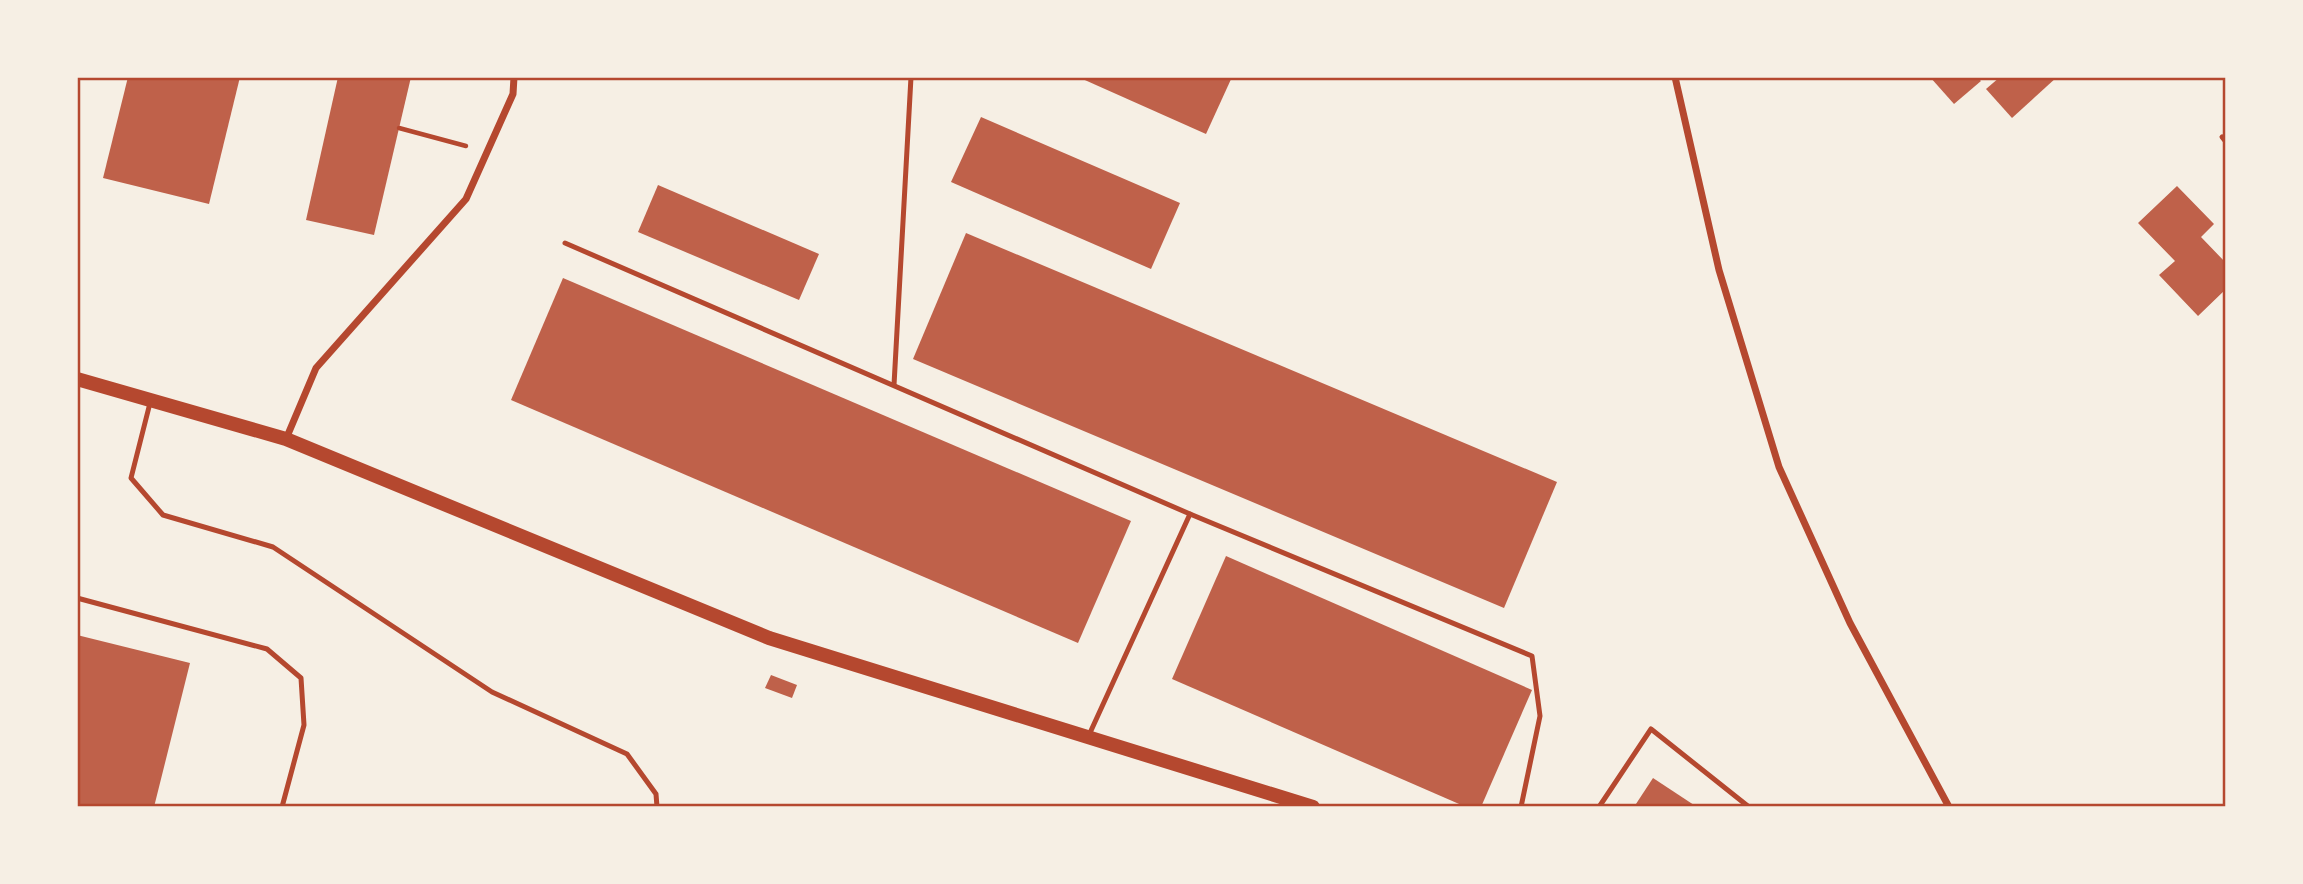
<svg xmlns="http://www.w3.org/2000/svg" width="2303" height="884" font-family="'Archivo Narrow',sans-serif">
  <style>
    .building { fill: #bf614a }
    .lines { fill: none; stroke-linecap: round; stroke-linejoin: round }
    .path { stroke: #b5482f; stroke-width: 4.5 }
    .service { stroke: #b5482f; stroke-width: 5 }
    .minor { stroke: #b5482f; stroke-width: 7 }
    .secondary { stroke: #b5482f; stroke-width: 14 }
    .neatline { fill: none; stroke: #b5482f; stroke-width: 2.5 }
  </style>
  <rect width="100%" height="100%" fill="#f6efe4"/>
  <g class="building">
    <polygon points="128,77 240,77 209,204 103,178"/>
    <polygon points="338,77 411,77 374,235 306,220"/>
    <polygon points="1078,77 1232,77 1206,134"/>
    <polygon points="1930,77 1977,77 1981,81 1954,104"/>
    <polygon points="2000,77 2057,77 2012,118 1986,89"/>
    <polygon points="981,117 1180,203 1151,269 951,182"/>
    <polygon points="658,185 819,254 799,300 638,232"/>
    <polygon points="2177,186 2214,224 2201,237 2226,263 2226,289 2198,316 2159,275 2175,261 2138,223"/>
    <polygon points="966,233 1557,482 1504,608 913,359"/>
    <polygon points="563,278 1131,521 1078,643 511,400"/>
    <polygon points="1226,556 1532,690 1481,807 1466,807 1172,679"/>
    <polygon points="77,635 190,663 154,807 77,807"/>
    <polygon points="771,675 797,685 792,698 765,688"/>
    <polygon points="1653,778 1697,807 1634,807"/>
  </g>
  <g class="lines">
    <polyline class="path" points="399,128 466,146"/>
    <g class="service">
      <polyline points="2222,137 2226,142"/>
      <polyline points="565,243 1190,514 1532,656 1540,716 1521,807"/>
      <polyline points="894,385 911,77"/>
      <polyline points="150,403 131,478 163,515 273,547 492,692 627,754 656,794 657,807"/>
      <polyline points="77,598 267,649 301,678 304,725 282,807"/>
      <polyline points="1089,735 1190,514"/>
      <polyline points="1599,807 1651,729 1749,807"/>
    </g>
    <g class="minor">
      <polyline points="1675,77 1719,270 1779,467 1850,623 1949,807"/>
      <polyline points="286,439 316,368 466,199 513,94 514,77"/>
    </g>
    <polyline class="secondary" points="77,379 286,439 769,638 1313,807"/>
  </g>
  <rect width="2303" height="884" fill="none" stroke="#f6efe4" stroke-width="158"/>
  <rect x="79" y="79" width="2145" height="726" class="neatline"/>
</svg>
